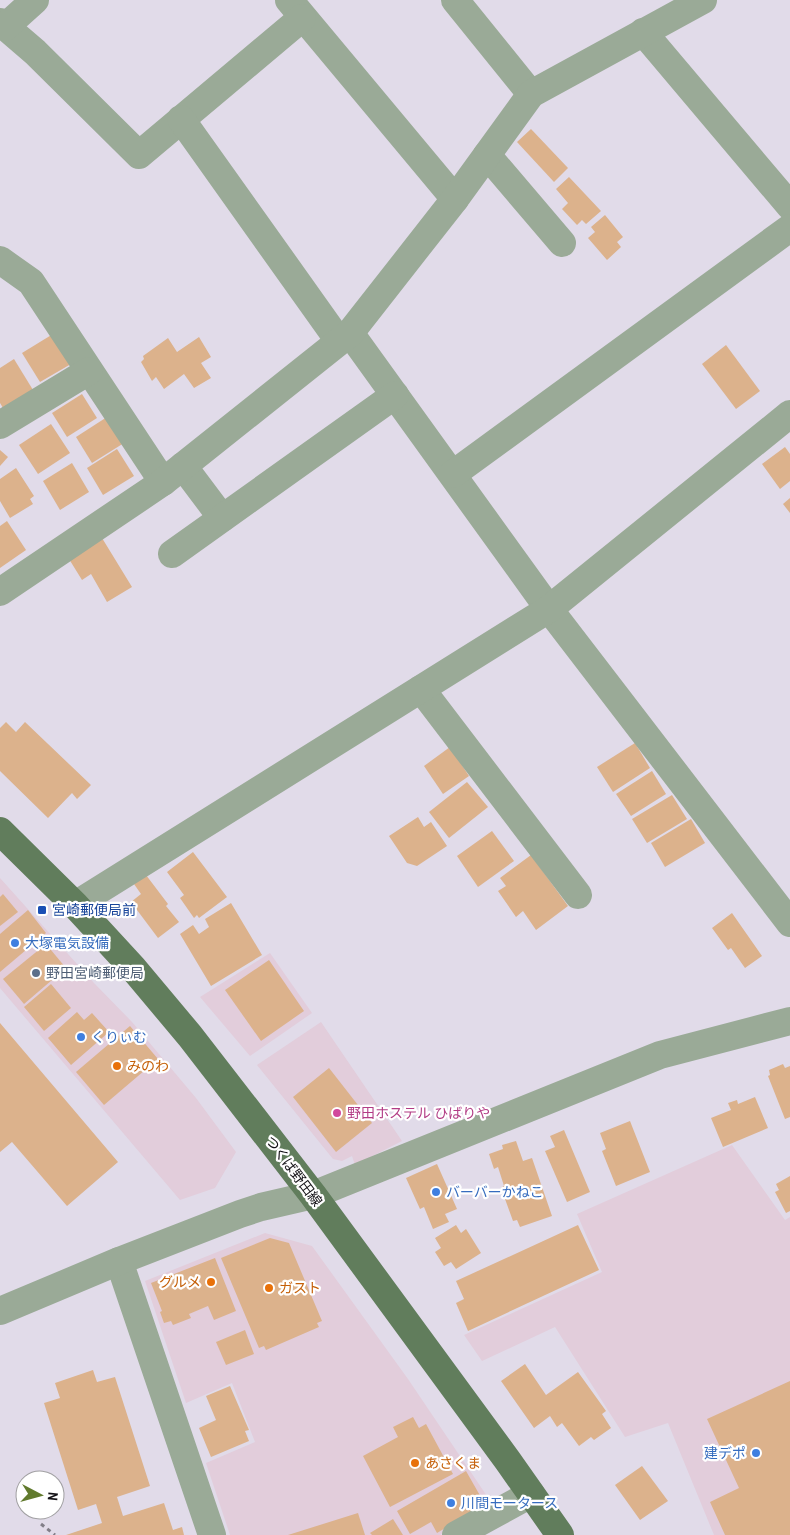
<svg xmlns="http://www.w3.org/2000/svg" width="790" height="1535" font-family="'Archivo Narrow','Noto Sans JP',sans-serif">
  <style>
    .commercial { fill: #e2cddb }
    .building { fill: #dcb28c }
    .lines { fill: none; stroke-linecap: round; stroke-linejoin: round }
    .path { stroke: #827e88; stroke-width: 3; stroke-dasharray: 4 4; stroke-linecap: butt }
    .minor { stroke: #9aaa97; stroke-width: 28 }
    .major { stroke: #617d5c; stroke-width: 28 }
    .transit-dot { fill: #1a4fb4; stroke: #fff; stroke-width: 2 }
    .shop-dot { fill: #3f7fe0; stroke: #fff; stroke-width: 2 }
    .service-dot { fill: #5c6f8a; stroke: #fff; stroke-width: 2 }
    .food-dot { fill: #e8710a; stroke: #fff; stroke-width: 2 }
    .hotel-dot { fill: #d1479c; stroke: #fff; stroke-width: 2 }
    .labels { text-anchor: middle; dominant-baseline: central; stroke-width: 4.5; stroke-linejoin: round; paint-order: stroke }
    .transit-label { font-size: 14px; fill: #164399; stroke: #fff; text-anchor: start }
    .shop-label { font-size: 14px; fill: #366cbe; stroke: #fff; text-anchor: start }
    .service-label { font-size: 14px; fill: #4e5e75; stroke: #fff; text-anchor: start }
    .food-label { font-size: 14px; fill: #c56008; stroke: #fff; text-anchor: start }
    .hotel-label { font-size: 14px; fill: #b23c85; stroke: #fff; text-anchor: start }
    .street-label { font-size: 14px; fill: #131116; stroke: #fff }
  </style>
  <rect width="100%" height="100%" fill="#e1dbe9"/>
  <g class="commercial">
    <polygon points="0,878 94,983 132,1022 196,1098 236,1152 215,1188 180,1200 0,988"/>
    <polygon points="270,953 312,1013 250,1056 200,997"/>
    <polygon points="321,1022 402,1141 355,1165 352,1156 342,1161 333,1159 257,1065"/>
    <polygon points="732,1145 785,1220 790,1217 790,1535 714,1535 668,1423 625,1437 555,1327 482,1361 464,1335 602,1272 577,1214"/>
    <polygon points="265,1233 312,1246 408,1379 493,1505 440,1535 230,1535 206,1463 255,1442 232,1383 186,1403 145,1281"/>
  </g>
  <g class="building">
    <polygon points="531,129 568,168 554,182 517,142"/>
    <polygon points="569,177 601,211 586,224 582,220 577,225 562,209 568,203 556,189"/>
    <polygon points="605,215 623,237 617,242 621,247 607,260 588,238 595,232 591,227"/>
    <polygon points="53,334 71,364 40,382 22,353"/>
    <polygon points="199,337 211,357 201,363 211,378 194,388 184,374 164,389 156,377 152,381 141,362 144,359 143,356 168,338 177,352"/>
    <polygon points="726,345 760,391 736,409 702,364"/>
    <polygon points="14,359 33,390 3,408 0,403 0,368"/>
    <polygon points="82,394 97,418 67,437 52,413"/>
    <polygon points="107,417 124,443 92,463 76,437"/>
    <polygon points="51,424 70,453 38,474 19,445"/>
    <polygon points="785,447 790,454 790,481 780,489 762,464"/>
    <polygon points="117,449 134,476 103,495 87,468"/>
    <polygon points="0,450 8,457 0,466"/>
    <polygon points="72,463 89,492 60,510 43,481"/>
    <polygon points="16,468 34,496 30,499 33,504 10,518 0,501 0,479"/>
    <polygon points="790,498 790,513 783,504"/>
    <polygon points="7,521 26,550 0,568 0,526"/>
    <polygon points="102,538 132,587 107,602 91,574 82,580 69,559"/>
    <polygon points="6,722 16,732 25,722 91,785 77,799 72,793 48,818 0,771 0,728"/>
    <polygon points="635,743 650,768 613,792 597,767"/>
    <polygon points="450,747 469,776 443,794 424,766"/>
    <polygon points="652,771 666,794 631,816 616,794"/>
    <polygon points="467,782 488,807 449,838 429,812"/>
    <polygon points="672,795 687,819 647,843 632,819"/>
    <polygon points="418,817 424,827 431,822 447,846 417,866 407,863 389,836"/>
    <polygon points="691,819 705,843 665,867 651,843"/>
    <polygon points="492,831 514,861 478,887 457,856"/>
    <polygon points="193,852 227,897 199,918 197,915 194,918 180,898 184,895 167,872"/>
    <polygon points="531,855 568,906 536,930 523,911 516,917 498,891 506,886 500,878"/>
    <polygon points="146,875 168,904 166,906 179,922 158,938 131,902 141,894 134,884"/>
    <polygon points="3,894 18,912 0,926 0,897"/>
    <polygon points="231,903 262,955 211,986 180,934 193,925 199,934 209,927 205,919"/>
    <polygon points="28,910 46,933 0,972 0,934"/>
    <polygon points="732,913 762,956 745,968 731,948 728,950 712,928"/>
    <polygon points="46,944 66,968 24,1004 3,979"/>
    <polygon points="269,960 304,1011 261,1041 225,990"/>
    <polygon points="51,984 71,1008 44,1031 24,1007"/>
    <polygon points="77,1012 84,1020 92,1013 109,1032 71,1065 48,1038"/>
    <polygon points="0,1023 118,1162 67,1206 12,1142 0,1152"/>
    <polygon points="130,1026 158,1059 104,1105 76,1072"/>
    <polygon points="783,1064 785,1068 790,1066 790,1117 785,1119 768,1076 770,1075 769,1070"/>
    <polygon points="329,1068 372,1123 336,1152 293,1097"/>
    <polygon points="755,1097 768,1128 723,1147 711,1118 731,1110 728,1103 737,1100 738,1104"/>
    <polygon points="630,1121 650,1172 616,1186 602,1151 606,1149 600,1133"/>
    <polygon points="564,1130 590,1192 567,1202 545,1151 555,1147 550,1136"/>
    <polygon points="516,1141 523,1161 532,1158 552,1216 520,1227 517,1220 513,1221 501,1188 504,1186 498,1167 494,1169 489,1154 503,1149 502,1145"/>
    <polygon points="437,1164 457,1209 445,1214 449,1222 433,1229 424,1207 420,1209 406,1178"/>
    <polygon points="790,1176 790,1211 786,1213 775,1192 779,1190 776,1184"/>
    <polygon points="456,1225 461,1233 466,1229 481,1253 456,1269 451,1262 444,1266 435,1252 441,1248 435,1238"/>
    <polygon points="578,1225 599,1270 468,1331 456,1303 464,1299 456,1281"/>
    <polygon points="270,1238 289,1243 322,1321 317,1323 319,1327 266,1350 264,1346 259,1348 221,1258"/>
    <polygon points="215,1258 236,1311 214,1320 208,1306 189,1314 191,1318 173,1325 171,1321 164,1323 160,1312 162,1311 151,1283"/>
    <polygon points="245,1330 254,1354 226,1365 216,1342"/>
    <polygon points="525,1364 546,1395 578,1372 606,1411 602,1414 611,1428 594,1440 591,1437 579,1446 562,1423 557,1427 550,1416 534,1428 501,1381"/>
    <polygon points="93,1370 97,1382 115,1377 150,1486 117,1497 123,1516 164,1503 173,1530 182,1527 184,1535 66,1535 102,1523 96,1504 78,1510 44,1403 60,1398 55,1383"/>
    <polygon points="790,1381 790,1535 725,1535 710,1502 739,1488 707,1419"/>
    <polygon points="230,1386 249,1430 245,1431 249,1441 211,1457 199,1428 216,1420 206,1396"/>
    <polygon points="413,1417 419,1428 426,1424 453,1474 390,1507 363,1456 398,1437 393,1427"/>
    <polygon points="642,1466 668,1501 640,1520 615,1485"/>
    <polygon points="466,1471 482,1499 479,1501 482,1506 437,1533 431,1522 410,1534 397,1511"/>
    <polygon points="358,1513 365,1535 288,1535"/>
    <polygon points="393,1519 403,1535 372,1535 370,1533"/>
  </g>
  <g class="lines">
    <polyline class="path" points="41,1524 55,1535"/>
    <g class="minor">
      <polyline points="289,0 455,199"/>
      <polyline points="455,0 531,94"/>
      <polyline points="0,22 35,52 139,155 302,18"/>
      <polyline points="5,27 35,0"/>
      <polyline points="643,32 790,206"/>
      <polyline points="181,119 339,341"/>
      <polyline points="487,155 562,243"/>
      <polyline points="0,260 31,282 163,482"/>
      <polyline points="350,333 549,609 790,923"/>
      <polyline points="0,425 89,371"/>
      <polyline points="183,466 222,518"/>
      <polyline points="453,474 790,228"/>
      <polyline points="172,554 395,395"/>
      <polyline points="0,592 163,482 350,333 455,199 531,94 703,0"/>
      <polyline points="421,689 578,895"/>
      <polyline points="75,905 549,609 790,414"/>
      <polyline points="119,1261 212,1535"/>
      <polyline points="0,1311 119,1261 240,1214 261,1207 313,1195 660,1055 790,1021"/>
      <polyline points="456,1535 531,1494"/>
    </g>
    <polyline class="major" points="0,831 75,905 133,968 190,1036 313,1195 508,1461 560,1535"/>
  </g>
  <rect class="transit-dot" x="37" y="905" width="10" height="10" rx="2.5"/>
  <g class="shop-dot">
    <circle cx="15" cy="943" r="5"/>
    <circle cx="81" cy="1037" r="5"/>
    <circle cx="436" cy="1192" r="5"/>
    <circle cx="756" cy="1453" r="5"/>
    <circle cx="451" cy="1503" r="5"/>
  </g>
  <circle class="service-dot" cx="36" cy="973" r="5"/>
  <g class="food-dot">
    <circle cx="117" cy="1066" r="5"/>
    <circle cx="211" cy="1282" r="5"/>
    <circle cx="269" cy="1288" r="5"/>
    <circle cx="415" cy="1463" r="5"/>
  </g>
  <circle class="hotel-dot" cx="337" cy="1113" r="5"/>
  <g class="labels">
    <g class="transit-label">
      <text x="52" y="910">宮崎郵便局前</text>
    </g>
    <g class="shop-label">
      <text x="25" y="943">大塚電気設備</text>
      <text x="91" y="1037">くりぃむ</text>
      <text x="446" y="1192">バーバーかねこ</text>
      <text x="746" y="1453" text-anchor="end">建デポ</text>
      <text x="461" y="1503">川間モータース</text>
    </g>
    <g class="service-label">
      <text x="46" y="973">野田宮崎郵便局</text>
    </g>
    <g class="food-label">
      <text x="127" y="1066">みのわ</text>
      <text x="201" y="1282" text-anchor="end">グルメ</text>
      <text x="279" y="1288">ガスト</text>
      <text x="425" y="1463">あさくま</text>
    </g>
    <g class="hotel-label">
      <text x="347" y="1113">野田ホステル ひばりや</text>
    </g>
    <g class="street-label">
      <text transform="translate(294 1171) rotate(53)">つくば野田線</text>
    </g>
  </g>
  <g transform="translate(40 1495) rotate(96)"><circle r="24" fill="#ffffff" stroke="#a1a0a2"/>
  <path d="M0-4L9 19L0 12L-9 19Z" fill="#617a2d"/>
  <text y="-8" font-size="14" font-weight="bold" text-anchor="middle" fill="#131116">N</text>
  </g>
</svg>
